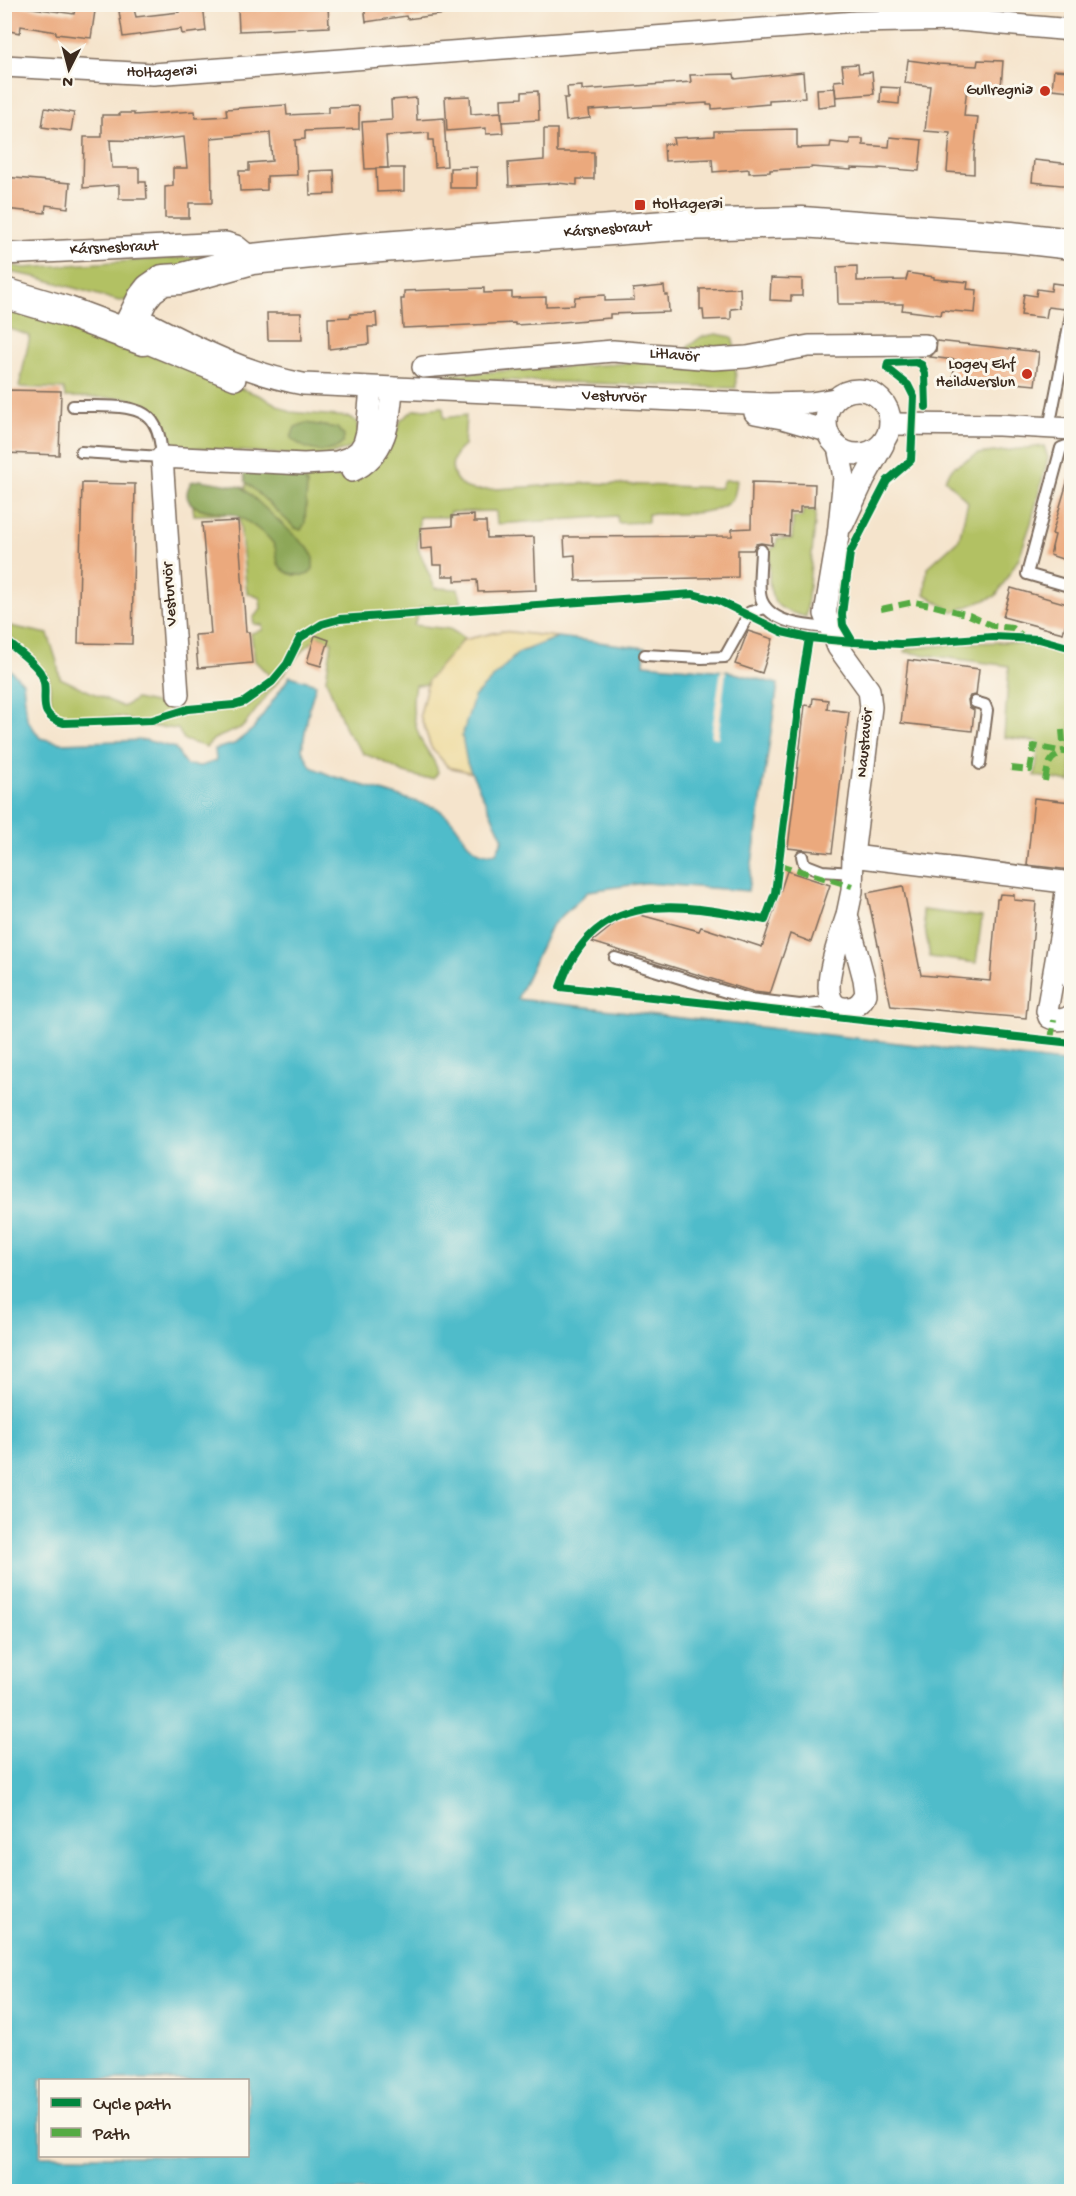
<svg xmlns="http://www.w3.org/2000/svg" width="1076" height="2196" font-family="'Gochi Hand',sans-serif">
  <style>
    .green { fill: #b2c163; stroke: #767640; stroke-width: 1.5 }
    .forest { fill: #8da759; stroke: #64683c; stroke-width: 1.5 }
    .sand { fill: #eeda9e; stroke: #94825e; stroke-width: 1.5 }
    .water { fill: #50bcca; stroke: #467374; stroke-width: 1.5; fill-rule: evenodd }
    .pier { fill: #f5e4cc }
    .building { fill: #eba97d }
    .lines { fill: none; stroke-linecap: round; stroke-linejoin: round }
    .lane-casing { stroke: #7c6b5b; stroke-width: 14 }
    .street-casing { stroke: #7c6b5b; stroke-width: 24 }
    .secondary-casing { stroke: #7c6b5b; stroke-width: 33 }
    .lane { stroke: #fff; stroke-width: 10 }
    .street { stroke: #fff; stroke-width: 21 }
    .secondary { stroke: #fff; stroke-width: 30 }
    .quiet { stroke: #55ab43; stroke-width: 6; stroke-dasharray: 12 6; stroke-linecap: butt }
    .cycleway-casing { stroke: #fbf7ec; stroke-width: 11 }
    .cycleway { stroke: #00873e; stroke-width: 8 }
    .poi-dot { fill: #c8321e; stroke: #fbf7ec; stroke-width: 2 }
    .labels { text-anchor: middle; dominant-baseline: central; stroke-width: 6; stroke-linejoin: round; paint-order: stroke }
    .street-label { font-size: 16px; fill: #3b2a1e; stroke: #fbf7ec }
    .poi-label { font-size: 16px; fill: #3b2a1e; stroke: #fbf7ec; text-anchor: end }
  </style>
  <rect width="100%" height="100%" fill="#fbf7ec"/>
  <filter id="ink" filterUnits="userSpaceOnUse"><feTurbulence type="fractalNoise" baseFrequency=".0167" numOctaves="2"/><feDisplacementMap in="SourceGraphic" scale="12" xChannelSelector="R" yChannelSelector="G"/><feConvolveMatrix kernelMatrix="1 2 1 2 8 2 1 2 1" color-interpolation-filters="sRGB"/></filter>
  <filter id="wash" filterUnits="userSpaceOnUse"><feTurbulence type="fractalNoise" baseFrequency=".008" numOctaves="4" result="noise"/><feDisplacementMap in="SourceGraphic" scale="24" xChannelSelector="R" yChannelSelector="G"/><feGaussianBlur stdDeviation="1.35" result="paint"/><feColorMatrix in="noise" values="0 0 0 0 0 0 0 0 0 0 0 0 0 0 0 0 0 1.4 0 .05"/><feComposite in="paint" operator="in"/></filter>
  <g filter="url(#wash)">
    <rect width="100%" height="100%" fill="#f5e4cc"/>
    <g class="green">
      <polygon points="220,255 131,300 119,301 36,277 5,271 4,264 24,268"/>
      <polygon points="5,299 261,396 290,412 349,417 357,422 359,433 356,446 324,457 181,447 161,435 156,417 139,404 126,398 65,397 64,389 19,387 30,336 5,327"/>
      <polygon points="716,334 732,337 735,349 736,388 440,378 442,375 663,361 680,357 689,346 701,337"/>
      <path d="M443 407 444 418 466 415 464 446C442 462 453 491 480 490L589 483 720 488 724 480H737C736 485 736 493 733 498 721 517 668 514 648 514V522L618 523 617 516 497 524 496 511 450 512 449 517H419L418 548 435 588 458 589 462 603 420 607 414 625 450 629 464 638 430 684 415 685C410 708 414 732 428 752 433 760 436 763 438 772L434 778H423L404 773 382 761 364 754 346 731 326 679 332 642 319 636 299 654 243 727 214 739 206 747 184 740 178 729 138 725 125 717 64 718 52 711 49 678 5 631V625L48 634 57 662 60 678 123 707 136 699 172 707 182 714 249 705 272 685 269 675 255 661 251 633 263 630 262 625 254 624 253 618 261 609 260 598 247 593 239 514 194 515 191 488H246L247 471 323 474 345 479 363 474 381 459 392 444 401 420 414 410Z"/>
      <polygon points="1044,446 1048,458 1031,523 1019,558 996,596 953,612 925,594 927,568 959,539 968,502 945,479 953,467 978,454"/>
      <path d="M803 510 816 511 806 617C798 614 789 613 783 609 764 599 770 567 770 550L776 546 777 539H792L793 517H802Z"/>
      <polygon points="1008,642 1043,647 1071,655 1071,782 1035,776 1039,742 1004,737 1009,666 905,652 905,649 966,643"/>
      <polygon points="922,910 982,917 976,963 930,957"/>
    </g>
    <g class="forest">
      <path d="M306 423 337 428 344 436 343 443C328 457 305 451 291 438L295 427Z"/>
      <polygon points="249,471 300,474 307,484 305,523 301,530 295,528 245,481 244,474"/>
      <path d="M200 480 242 487 308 548 313 556V569L307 575C297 576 285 575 279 565 276 560 277 552 275 547 272 538 255 527 248 522 243 519 237 515 231 514 216 511 174 512 191 482Z"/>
    </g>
    <polygon class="sand" points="502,631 558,637 518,653 467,763 472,773 448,767 431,747 420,715 428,680 463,640"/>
    <path class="water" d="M558 637 645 648 644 664 726 671 778 684 748 891 645 883 589 891 551 926 517 999 1071 1063V2191H5L4 664 23 682 27 719 40 738 61 743 145 740 175 748 186 765 201 766 216 761 215 749 234 744 253 729 290 676 316 684 309 709 302 749 311 767 332 776 437 808C442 812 448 816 452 821 466 837 470 858 496 853L503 839 467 763 462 736 474 697 518 653ZM40 2080H248V2156H40Z"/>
    <polygon class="pier" points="721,670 726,671 718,738 711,737"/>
    <g id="blocks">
      <g class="building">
        <polygon points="4,4 74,14 76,4 96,4 91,38 56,34 56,32 21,26 20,33 4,30"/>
        <polygon points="203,4 206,31 182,34 181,29 123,37 119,11 134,9 136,17 179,12 179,7"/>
        <polygon points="364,4 453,4 453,13 407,19 406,16 366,22"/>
        <polygon points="297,5 297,6 328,5 329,27 239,31 238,8"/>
        <polygon points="908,60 938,64 977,66 978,60 1003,61 1001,88 967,86 964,116 978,117 974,155 974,174 947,172 950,133 925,131 930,86 905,83"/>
        <polygon points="858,64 859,73 872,72 874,94 836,97 834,81 844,80 842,65"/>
        <polygon points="1054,70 1071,71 1071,91 1052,89"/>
        <polygon points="803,72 805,98 769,100 769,104 712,109 712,105 707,105 707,103 589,110 590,118 566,121 564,98 568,98 567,87 582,86 582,90 691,82 690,75 734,74 735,79"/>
        <polygon points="881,87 900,88 899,104 880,102"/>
        <polygon points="835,88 836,105 818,107 817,89"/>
        <polygon points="538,91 539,120 502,122 501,99 522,98 522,92"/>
        <polygon points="470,96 471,114 501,112 503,133 486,134 486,128 447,131 445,97"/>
        <polygon points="416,98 417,120 444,118 447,166 435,167 433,140 429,140 429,133 386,136 388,168 365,169 362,122 392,120 391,100"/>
        <polygon points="286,105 287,115 328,113 328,107 359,106 359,129 305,131 305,139 295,140 297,175 267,176 267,190 240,191 239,171 249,171 249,163 272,161 270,133 211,138 212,203 189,203 189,218 165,218 165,187 173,186 173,168 187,168 184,137 148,141 110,140 112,168 139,168 139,182 146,182 147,199 119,199 119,185 83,188 84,137 102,137 102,115 120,115 120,113 134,113 134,115 195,111 196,118 227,116 226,109"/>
        <polygon points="45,108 74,113 71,131 42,127"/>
        <polygon points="544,129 557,129 557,152 594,152 594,179 577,179 577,185 557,183 509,186 508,163 544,160"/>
        <polygon points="797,129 797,148 830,147 831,142 850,144 850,139 863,139 863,145 889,147 890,137 922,140 919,171 879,168 879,169 851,168 851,170 811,167 811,168 770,170 770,172 749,173 749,169 713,172 712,159 665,161 664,144 674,144 673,138 714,136 714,131"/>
        <polygon points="1034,160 1071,164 1071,186 1032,182"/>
        <polygon points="477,167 477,188 450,188 450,168"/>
        <polygon points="376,168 404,168 404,191 377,192"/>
        <polygon points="334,170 335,194 310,195 309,171"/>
        <polygon points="4,177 70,183 68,208 46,205 45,213 4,209"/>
        <polygon points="857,266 857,281 906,280 908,273 934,277 934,279 968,282 967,289 977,290 975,313 942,310 941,315 902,310 903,304 838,304 837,267"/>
        <polygon points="771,278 802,279 802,296 791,296 791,301 770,300"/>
        <polygon points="1052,283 1067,285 1064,309 1048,307 1046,318 1021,315 1024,294 1036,296 1037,289 1051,291"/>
        <polygon points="664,286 665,295 668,295 669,312 610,314 610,318 551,323 515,325 515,323 403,328 401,299 404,299 404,291 484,288 484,293 512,292 512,298 546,297 546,306 574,305 575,297 605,295 605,301 634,300 633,289"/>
        <polygon points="740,288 741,308 731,309 731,319 704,320 703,310 700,310 700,289"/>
        <polygon points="267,313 301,313 302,340 268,340"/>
        <polygon points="376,313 377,327 368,327 369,344 329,349 328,318 350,317 351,314"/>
        <polygon points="937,341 1039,352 1035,385 953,377 955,360 930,357 936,351"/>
        <polygon points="4,390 61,391 59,455 4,453"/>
        <polygon points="1068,479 1071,479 1071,562 1050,555 1055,535 1052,534"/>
        <polygon points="752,482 815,484 814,507 800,507 800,513 790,513 789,536 772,535 772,545 761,543 756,544 753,550 738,550 738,577 576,581 575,555 565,556 564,537 732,536 732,529 751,528"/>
        <polygon points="82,483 135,484 132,644 78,643"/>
        <polygon points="474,515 474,522 486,522 487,538 534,537 536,590 478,592 477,580 455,581 455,576 442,576 442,565 433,565 432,548 421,549 420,528 452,526 452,516"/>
        <polygon points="238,521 246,632 249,632 252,663 198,668 195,635 211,634 202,523"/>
        <polygon points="1011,588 1071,605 1063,633 1003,617"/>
        <polygon points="748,631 773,639 762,673 735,664"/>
        <polygon points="315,635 329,640 321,666 307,662"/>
        <polygon points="908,660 979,669 976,695 970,696 968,700 969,707 974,710 972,731 901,723"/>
        <polygon points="813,698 828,700 827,709 849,712 832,853 788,848 805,705 812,706"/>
        <polygon points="1034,798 1071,802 1071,870 1027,865"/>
        <polygon points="787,871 830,885 811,942 790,934 770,994 754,992 592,942 617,922 637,914 699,931 701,927 762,947"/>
        <polygon points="903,886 921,975 990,981 997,899 999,899 1000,894 1014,895 1014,900 1036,902 1026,1018 891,1006 867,893"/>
      </g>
    </g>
  </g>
  <g filter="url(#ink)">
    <use href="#blocks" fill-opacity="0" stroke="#7c6b5b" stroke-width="1.5"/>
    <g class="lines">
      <g class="lane-casing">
        <g id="lane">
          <path d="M73 406C95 407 142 401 154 424 160 433 161 446 162 457L81 452"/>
          <polyline points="1049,428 1072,310"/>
          <polyline points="1072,444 1061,448 1027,574 1072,587"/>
          <path d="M761 550C761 562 757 591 762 601 772 624 808 626 829 628"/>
          <polyline points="645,655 702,658 725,657 750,612 766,608"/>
          <polyline points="975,702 985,705 987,710 980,764"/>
          <polyline points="802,856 804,864 822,871 853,873"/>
          <polyline points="615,958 749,999 800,1005 832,1001"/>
        </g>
      </g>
      <g class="street-casing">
        <g id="street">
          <path id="s1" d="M4 66 153 74 856 22 959 20 1072 30"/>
          <path id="s2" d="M4 254 226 243 236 246 252 259"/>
          <path id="s3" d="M150 324C198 349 249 374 303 384L769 404 811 403 835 399"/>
          <polyline points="143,341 235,379"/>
          <path id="s4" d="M423 367 613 351 713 359 747 357 809 346 925 345"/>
          <circle cx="858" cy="422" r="32"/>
          <polyline points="755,413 782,418 827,431"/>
          <polyline points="891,424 999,425 1072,429"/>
          <polyline points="838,447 844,477 838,536 825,614 838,647 869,690 871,707 853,856 852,891 847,915"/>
          <path d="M352 471C386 456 390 420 392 388"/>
          <polyline points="843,524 864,479 883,445"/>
          <polyline points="178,695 162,457 304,464 337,462 349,458 359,451 364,443 367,432 371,388"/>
          <polyline points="853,856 1072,883"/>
          <path d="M1067 883 1061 932 1047 1011 1049 1017C1057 1021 1064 1021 1072 1015"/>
          <path d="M847 915 864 979 866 994C862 1001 858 1007 849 1008 808 1012 842 934 847 915Z"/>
          <polyline points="1064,944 1072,980"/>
        </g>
      </g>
      <g class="secondary-casing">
        <g id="secondary">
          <polyline points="4,293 68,312 143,340"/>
          <path id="s5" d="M125 334 143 298 150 289 163 280 180 279 252 259 341 250 679 225 802 222 1011 237 1072 244"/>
        </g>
      </g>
      <use href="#lane" class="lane"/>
      <use href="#street" class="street"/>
      <use href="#secondary" class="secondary"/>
      <g class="quiet">
        <polyline points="881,609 914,602 931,605 969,615 993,626 1013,628 1025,638"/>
        <polyline points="1062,730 1064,752"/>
        <polyline points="1011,768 1030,770 1034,746 1064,752 1072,751"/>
        <path d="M1045 781C1048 765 1048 758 1064 752"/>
        <polyline points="779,865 852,886"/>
        <polyline points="1051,1040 1054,1020"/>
      </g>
      <g class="cycleway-casing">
        <g id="cycleway">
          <path d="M809 638 800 694 775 893 765 920C682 904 594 885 560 987L1072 1043"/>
          <path d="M4 639C15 649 32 660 40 672 53 692 31 715 64 723L152 720 188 709 234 705 244 702 272 682 287 664 300 638 322 624 340 619 693 594 719 601 782 632 809 638 853 642 901 644 992 637 1039 639 1072 648"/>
          <polyline points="853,642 843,625 842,614 850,553 887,481 911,460 914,397 908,385 887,368 888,363 916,362 922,365 925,374 926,407"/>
        </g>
      </g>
      <use href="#cycleway" class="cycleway"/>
    </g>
  </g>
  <g class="poi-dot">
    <circle cx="1045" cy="91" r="6"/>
    <rect x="634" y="199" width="12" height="12" rx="3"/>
    <circle cx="1027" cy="374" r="6"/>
  </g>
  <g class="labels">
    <g class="street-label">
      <text stroke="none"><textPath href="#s1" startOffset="158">Holtagerði</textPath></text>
      <text stroke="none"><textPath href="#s5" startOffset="516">Kársnesbraut</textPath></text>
      <text stroke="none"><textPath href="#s2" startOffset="110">Kársnesbraut</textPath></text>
      <text stroke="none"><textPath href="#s4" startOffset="252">Litlavör</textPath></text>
      <text stroke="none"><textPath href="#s3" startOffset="476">Vesturvör</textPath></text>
      <text transform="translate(171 594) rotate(-94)">Vesturvör</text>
      <text transform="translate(866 743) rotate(-85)">Naustavör</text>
    </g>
    <g class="poi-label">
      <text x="1033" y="91">Gullregnið</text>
      <text x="652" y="205" text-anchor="start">Holtagerði</text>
      <text x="1015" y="365">Logey Ehf<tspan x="1015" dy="18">Heildverslun</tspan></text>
    </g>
  </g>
  <rect width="1076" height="2196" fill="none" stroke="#fbf7ec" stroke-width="24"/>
  <rect x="39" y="2079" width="210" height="78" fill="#fbf7ec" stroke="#aea59a" stroke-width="1.5"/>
  <rect x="51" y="2098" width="30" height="9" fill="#00873e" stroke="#aea59a" stroke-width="1.5"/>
  <text x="93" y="2109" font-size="18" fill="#3b2a1e">Cycle path</text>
  <rect x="51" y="2128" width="30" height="9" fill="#55ab43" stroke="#aea59a" stroke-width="1.5"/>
  <text x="93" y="2139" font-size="18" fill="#3b2a1e">Path</text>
  <g transform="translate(69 69) rotate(186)" stroke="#fbf7ec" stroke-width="4.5" paint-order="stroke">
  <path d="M0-4.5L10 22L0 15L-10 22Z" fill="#3b2a1e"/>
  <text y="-9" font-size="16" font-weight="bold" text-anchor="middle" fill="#3b2a1e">N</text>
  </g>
</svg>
